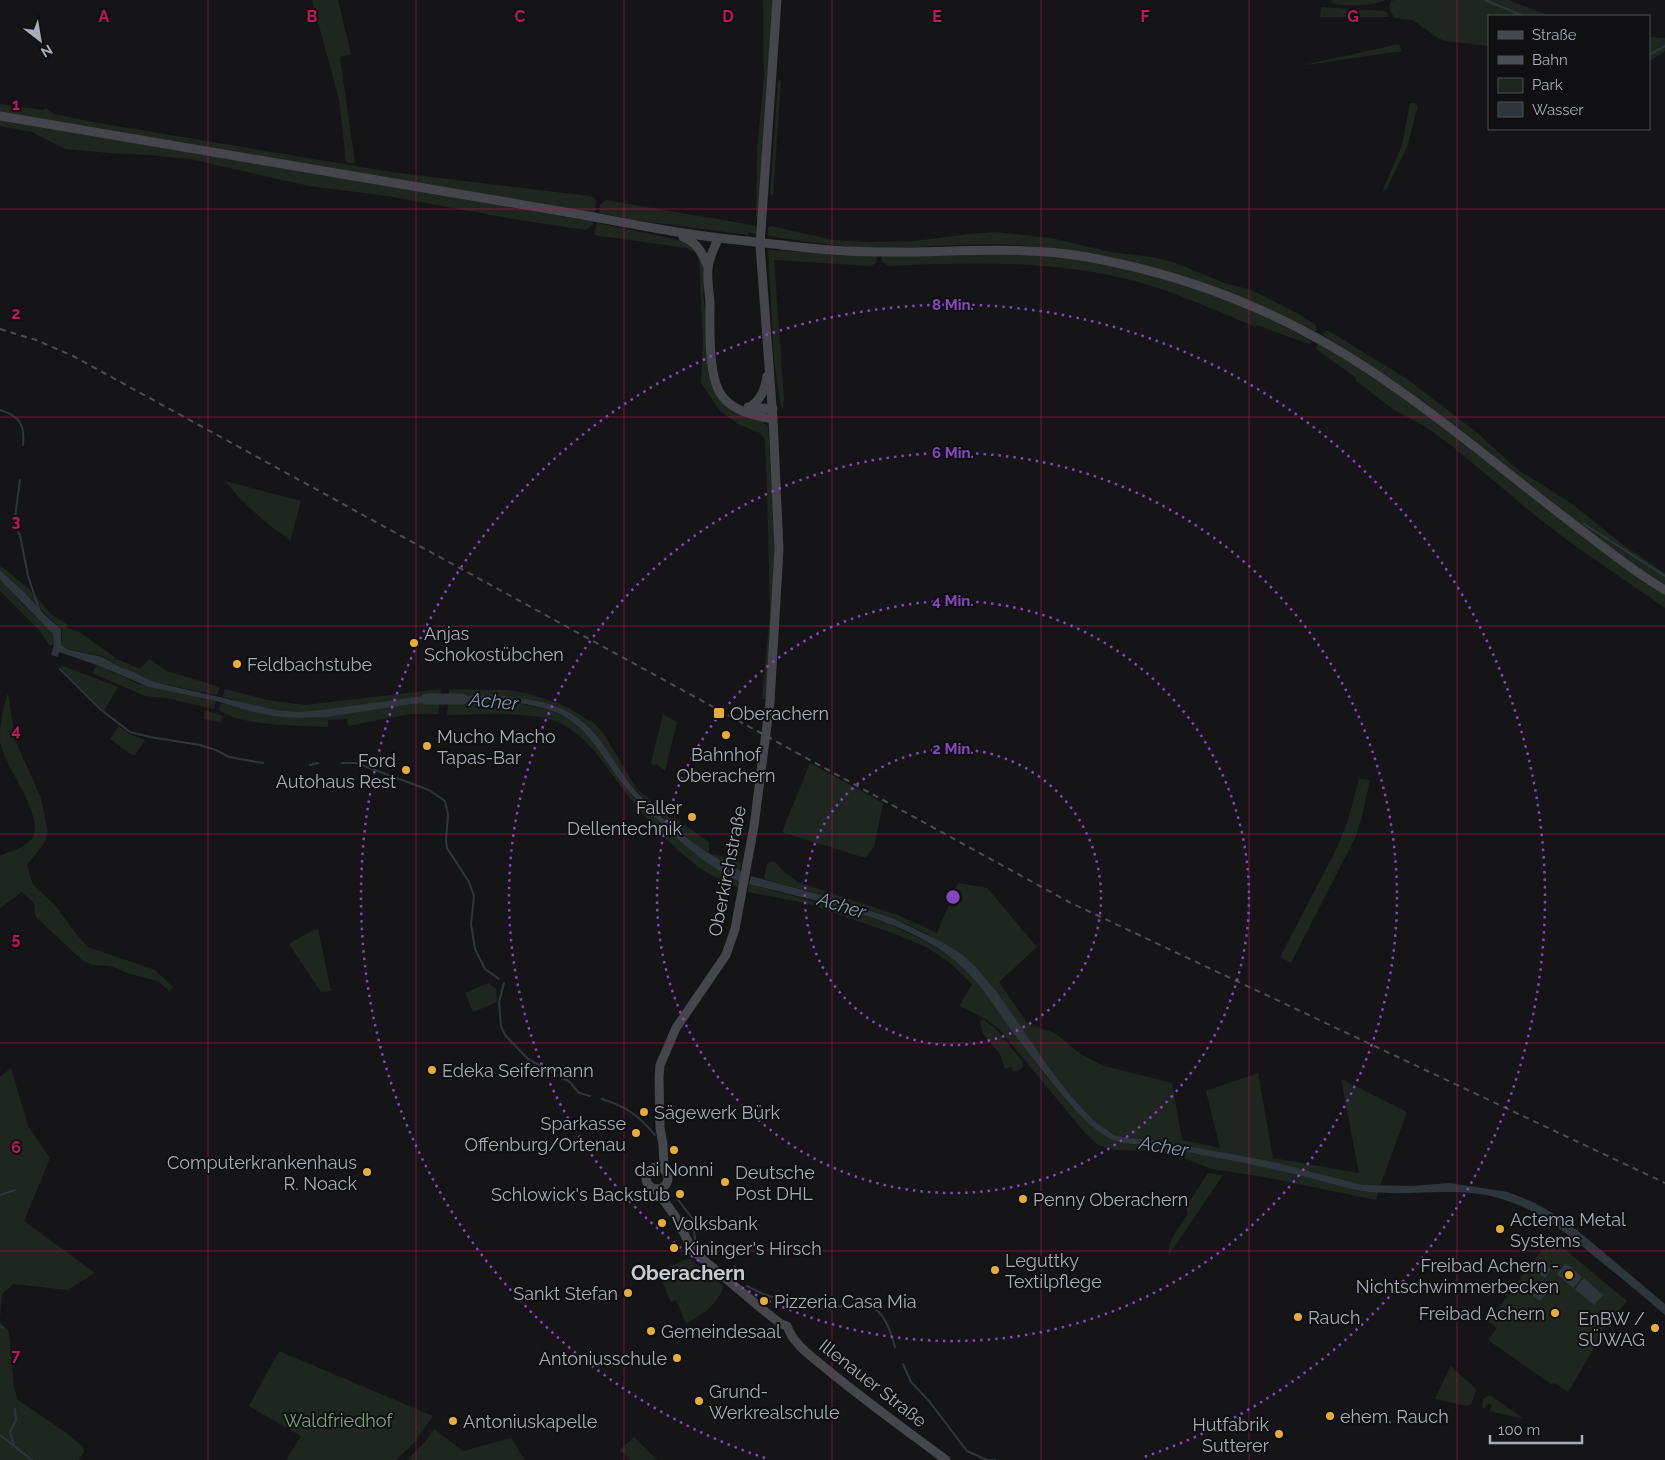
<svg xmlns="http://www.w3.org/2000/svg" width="1665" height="1460" font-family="Raleway,sans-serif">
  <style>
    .green { fill: #1f2620 }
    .water { fill: #2e363c }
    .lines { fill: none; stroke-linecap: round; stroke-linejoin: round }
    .stream { stroke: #2e363c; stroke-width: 2 }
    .river { stroke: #2e363c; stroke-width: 11 }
    .secondary { stroke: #44464b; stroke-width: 9 }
    .rail { stroke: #4b4d52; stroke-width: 2; stroke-dasharray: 6 5; stroke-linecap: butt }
    .secondary-bridge { stroke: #44464b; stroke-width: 9 }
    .grid { fill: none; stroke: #c2185b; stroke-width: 1; stroke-opacity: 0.55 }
    .ring { fill: none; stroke: #8446bd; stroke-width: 2.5; stroke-dasharray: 2.5 5 }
    .poi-dot { fill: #e6ac3d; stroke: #101012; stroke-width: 2 }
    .labels { text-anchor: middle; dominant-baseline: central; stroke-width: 4; stroke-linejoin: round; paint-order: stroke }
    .poi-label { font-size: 18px; fill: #a8acb6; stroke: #101012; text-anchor: start }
    .street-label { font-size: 18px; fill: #a8acb6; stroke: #101012 }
    .park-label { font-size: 18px; fill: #80a081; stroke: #101012 }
    .water-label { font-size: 19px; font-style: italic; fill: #819aaf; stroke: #101012 }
    .quarter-label { font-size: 20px; font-weight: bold; fill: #c8cbd2; stroke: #101012 }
    .grid-label { font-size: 16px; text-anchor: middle; font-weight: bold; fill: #c2185b; stroke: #101012; stroke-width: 4; stroke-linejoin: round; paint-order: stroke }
    .centre { fill: #8446bd; stroke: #101012; stroke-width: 2.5 }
    .ring-label { font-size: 15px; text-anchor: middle; font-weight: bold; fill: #8446bd; stroke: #101012; stroke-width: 4; stroke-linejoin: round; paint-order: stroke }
  </style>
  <rect width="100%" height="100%" fill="#151517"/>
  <g class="green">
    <polygon points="312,0 338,0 351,54 340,57 355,164 346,162 339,99"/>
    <polygon points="763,0 773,0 758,220 756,217 757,150 764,75"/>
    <path d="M1333 0H1385C1371 7 1345 6 1330 3Z"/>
    <polygon points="1395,0 1508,0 1550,16 1489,16 1489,46 1445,41 1438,38 1413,20 1394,18 1389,7 1391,1"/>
    <polygon points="1321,7 1384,11 1387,12 1389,17 1320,17"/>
    <polygon points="1649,37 1665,38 1665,51 1649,62"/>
    <polygon points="1399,44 1402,51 1299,66"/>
    <polygon points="780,80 781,81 773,195 770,194 778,81"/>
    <polygon points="1410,103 1415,103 1418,106 1407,147 1387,188 1382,192 1402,145"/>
    <polygon points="0,104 43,110 46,108 54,114 93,122 391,172 589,196 594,198 596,200 595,212 482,195 0,113"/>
    <polygon points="0,120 584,220 593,222 593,225 586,230 513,219 387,196 309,186 189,159 149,155 109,153 65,149 32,132 0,126"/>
    <polygon points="606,200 752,225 756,227 758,234 748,233 748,235 634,220 599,213 600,205"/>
    <path d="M597 223 684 241C704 249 707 275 703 294L718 396 761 420 768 427 774 522 775 574 767 699H762L770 613 767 488 765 440 760 433 740 425 720 411 701 383 703 341 699 261 696 253 686 248 594 235Z"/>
    <path d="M771 226 833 240 871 242 915 241 969 234 995 232 1051 238 1110 252 1152 257 1173 262 1227 284 1252 290 1302 316 1315 324 1317 330 1314 332C1221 283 1122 251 1017 245 969 242 921 248 873 248 838 247 803 241 768 236V227Z"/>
    <polygon points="768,250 876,256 877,258 876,263 871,266 774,260 784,399 782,412 774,361"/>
    <path d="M999 252 1079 258 1179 281 1244 306 1312 341 1309 344 1256 325V327C1216 311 1176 292 1135 281 1054 260 971 262 888 266L882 261 881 257 884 255Z"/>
    <polygon points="1325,331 1329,331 1407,379 1475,431 1517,469 1571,503 1622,544 1665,573 1665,585 1633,565 1343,349 1326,338 1323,334"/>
    <polygon points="1317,344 1320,344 1387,387 1449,432 1619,564 1665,594 1665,608 1571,543 1537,517 1452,446 1424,426 1394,410 1356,381 1355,377 1316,349"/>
    <path d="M225 481 301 501 290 542C283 533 280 534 272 527 255 514 239 498 225 481Z"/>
    <path d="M0 565 28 588 51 614 68 625 66 627 79 632 116 658 113 662 117 659 140 669 149 659 167 671 220 687 217 695 158 683 145 678 134 672 120 667 102 656 72 650 77 641 72 650 66 649 61 646 62 629C40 611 22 588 0 570Z"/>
    <polygon points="0,580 26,608 48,628 53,634 54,645 49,645 41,632 0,591"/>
    <polygon points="97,665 139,684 216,701 214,709 166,698 145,696 92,673"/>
    <polygon points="63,666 118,687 104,711 61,668"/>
    <path d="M225 689 267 700 305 705 441 689 440 696C392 697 346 712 298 712 272 711 247 704 223 697Z"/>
    <polygon points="449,689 508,690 530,694 565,706 594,723 604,734 636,788 671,819 675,818 709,842 709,853 739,861 741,864 740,871 703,852 679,833 635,789 569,713 496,695 449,696"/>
    <path d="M8 693 15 740 41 798 48 832 45 842 27 865 33 885 54 904 77 935 88 947 155 970 173 987 169 991 158 981 130 974 110 966 93 965 82 960 37 918 35 915 34 903 22 892 0 908V856C10 851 28 847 33 837 44 814 4 767 0 741 0 724 2 709 8 693Z"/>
    <path d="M494 701C519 703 549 707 571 721 596 738 608 765 626 788 636 799 647 810 658 820 683 845 708 867 740 882L739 888C729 883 718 879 708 873 681 857 649 822 629 797 607 770 592 739 560 723 535 710 476 715 447 715L448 703Z"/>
    <path d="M221 703 249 711 297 718 327 717 412 704 439 703 438 714H409L348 726 347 719 328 720V727C299 725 243 727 219 710Z"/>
    <polygon points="205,710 223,716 220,722 204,719"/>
    <polygon points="663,714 677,722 665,771 656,764 654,766 651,763"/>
    <polygon points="119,726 129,734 145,740 135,755 132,755 110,739"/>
    <polygon points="810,763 883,803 874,847 866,857 862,857 782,832"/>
    <polygon points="1359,779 1370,780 1362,816 1356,836 1291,963 1280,957 1337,848 1348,820"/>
    <path d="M774 861 785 873 798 882 900 916 937 933 958 883 987 888 1037 947 999 982 1028 1024 1055 1033 1079 1053 1104 1066 1172 1083 1182 1140 1220 1148 1206 1091 1258 1073 1273 1158 1359 1173 1341 1079 1407 1112 1380 1186 1363 1185 1270 1161 1154 1140 1128 1138 1114 1135 1095 1122 1071 1096 1050 1069 973 964C914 916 835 899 764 879L767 864Z"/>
    <polygon points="749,884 861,914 887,923 925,941 953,959 968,973 992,1002 1043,1073 1094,1128 1128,1144 1153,1145 1269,1168 1366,1192 1378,1192 1376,1200 1264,1177 1212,1169 1176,1155 1151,1151 1116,1150 1098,1145 1085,1133 999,1029 986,1019 959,1006 972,984 949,962 928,948 895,934 809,904 748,892"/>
    <polygon points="318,929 331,991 321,992 289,944 311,931"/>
    <polygon points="488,983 496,989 497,1002 473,1012 465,993"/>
    <polygon points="983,1019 995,1028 1023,1062 1023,1067 1018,1071 1013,1071 1011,1067 1005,1069 1000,1054 983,1034 980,1022"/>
    <polygon points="11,1068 28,1126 50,1158 24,1221 95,1273 67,1290 13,1284 2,1294 0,1319 0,1077"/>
    <path d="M1208 1173 1223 1175 1169 1255C1166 1243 1181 1224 1188 1214L1186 1207Z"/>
    <polygon points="1551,1238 1627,1301 1600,1333 1602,1335 1568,1392 1554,1383 1551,1384 1488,1340 1497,1328 1488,1322"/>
    <path d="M687 1259H690L722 1285 723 1288C717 1305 701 1316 686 1323L676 1300 671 1302 658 1272Z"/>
    <polygon points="0,1322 9,1332 14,1388 18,1400 68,1434 83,1447 84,1452 79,1460 0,1460"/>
    <polygon points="279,1351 433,1416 414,1443 396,1460 286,1460 301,1436 249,1406"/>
    <path d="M1451 1365C1458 1376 1469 1380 1476 1390L1471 1404 1467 1406 1435 1399Z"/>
    <polygon points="1490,1395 1524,1419 1489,1411 1492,1406 1488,1403 1484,1409 1482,1406 1483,1399"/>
    <polygon points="434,1429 463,1451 511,1438 525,1460 407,1460 424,1443"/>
    <polygon points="634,1437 657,1460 630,1460 620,1450"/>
  </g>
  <g class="water">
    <polygon points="0,570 24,592 47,617 61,629 61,645 66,649 102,657 120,667 134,672 145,678 158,683 276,710 298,712 323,710 416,697 440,696 439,703 412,704 327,717 297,718 273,716 249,711 216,701 149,687 97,665 59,652 58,657 51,655 54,645 53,634 0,580"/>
    <path d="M496 695C521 699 548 700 570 713 603 733 611 762 634 789 665 823 701 853 743 872L740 882C708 867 683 845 658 820 647 810 636 799 626 788 604 761 591 728 557 713 523 698 484 701 448 703L449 696Z"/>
    <path d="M751 876 832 898 892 918 940 941 960 953 973 964 996 991 1050 1069 1071 1096 1095 1122 1114 1135 1128 1138 1154 1140 1270 1161 1363 1185 1412 1186 1449 1183 1508 1192 1535 1203 1554 1214 1577 1230 1665 1304V1315C1642 1295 1619 1276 1595 1257 1571 1237 1545 1215 1516 1204 1466 1183 1420 1197 1369 1192 1352 1190 1334 1184 1317 1180 1288 1172 1259 1166 1229 1160 1205 1156 1180 1150 1156 1146 1140 1143 1123 1146 1109 1138 1092 1129 1079 1114 1066 1099 1045 1075 1026 1050 1007 1024 995 1007 983 989 968 973 919 920 817 902 749 884Z"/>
    <polygon points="1542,1263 1551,1269 1545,1278 1536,1271"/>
    <polygon points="1566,1263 1582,1277 1573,1288 1557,1274"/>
    <polygon points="1584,1278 1603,1295 1594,1305 1575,1289"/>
    <polygon points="1538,1286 1547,1293 1540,1301 1532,1295"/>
  </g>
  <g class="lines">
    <g class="stream">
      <polyline points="1485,0 1524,16"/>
      <polyline points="1649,55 1665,46"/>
      <path d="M0 410C20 416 25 425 23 445"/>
      <polyline points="20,480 14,525 20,535 28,576 39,609"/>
      <polyline points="1584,524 1665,576"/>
      <polyline points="60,669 100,709 130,732 150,737 200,745 216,750 229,757 263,763"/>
      <polyline points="342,763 356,763 429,790 445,801 448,815 446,840 447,848 469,882 474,896 471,924 475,949 485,969 499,979"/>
      <polyline points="310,765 318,763"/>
      <polyline points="504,983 499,1002 501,1026 505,1035 528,1059 570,1082 579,1093 590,1096"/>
      <path d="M602 1099C627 1107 638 1115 655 1135"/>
      <polyline points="0,1195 15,1190"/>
      <polyline points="676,1197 692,1218 696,1246"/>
      <polyline points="747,1286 763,1294 772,1297"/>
      <path d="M820 1309C865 1303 881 1295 895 1347"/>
      <polyline points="0,1326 3,1328"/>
      <polyline points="903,1364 911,1382 929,1401 967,1451 987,1460 995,1460"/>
      <polyline points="0,1435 32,1460"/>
      <polyline points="14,1445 10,1432 16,1420 15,1409"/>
    </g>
    <polyline class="river" points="426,699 462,699"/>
    <g class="secondary">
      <path d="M0 116 583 215C637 225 692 236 747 241"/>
      <path d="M683 237C697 242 703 254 708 267"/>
      <path d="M718 239C714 248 709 258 708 268 707 279 709 291 710 302 710 326 708 373 720 393 731 411 754 416 773 419"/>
      <path d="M782 245C814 249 847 252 880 252 949 253 1018 245 1087 257 1188 275 1282 312 1368 369 1447 421 1518 483 1593 539 1616 557 1640 575 1665 590"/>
      <polyline points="748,407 773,409"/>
      <path d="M750 407C761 399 765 390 767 376"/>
      <circle cx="657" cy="1178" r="11"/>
      <polyline points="664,1169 663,1144 660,1128 659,1077 660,1065 676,1028 726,955 735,929 754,826 770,702 779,549 773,419 760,245 777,0"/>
      <path d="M656 1190 675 1216 693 1251 762 1309 781 1324 787 1326C794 1346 814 1358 829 1371 867 1402 907 1431 946 1460"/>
    </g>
    <polyline class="rail" points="0,329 36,340 73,356 1069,902 1665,1183"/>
    <polyline class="secondary-bridge" points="747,241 782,245"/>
  </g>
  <path class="grid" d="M208 0V1460M416 0V1460M624 0V1460M832 0V1460M1041 0V1460M1249 0V1460M1457 0V1460M0 209H1665M0 417H1665M0 626H1665M0 834H1665M0 1043H1665M0 1251H1665"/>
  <g class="ring">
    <circle cx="953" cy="897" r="148"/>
    <circle cx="953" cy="897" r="296"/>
    <circle cx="953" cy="897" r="444"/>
    <path d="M765 1458A592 592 0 1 1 1141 1458"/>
  </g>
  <g class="poi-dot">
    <circle cx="414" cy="643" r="5"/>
    <circle cx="237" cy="664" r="5"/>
    <rect x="713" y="707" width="12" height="12" rx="2.5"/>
    <circle cx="726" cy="735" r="5"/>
    <circle cx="427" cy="746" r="5"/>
    <circle cx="406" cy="770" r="5"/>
    <circle cx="692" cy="817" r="5"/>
    <circle cx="432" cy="1070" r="5"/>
    <circle cx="644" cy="1112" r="5"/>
    <circle cx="636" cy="1133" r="5"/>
    <circle cx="674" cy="1150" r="5"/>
    <circle cx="367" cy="1172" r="5"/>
    <circle cx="725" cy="1182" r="5"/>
    <circle cx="680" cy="1194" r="5"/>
    <circle cx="1023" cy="1199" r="5"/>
    <circle cx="662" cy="1223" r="5"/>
    <circle cx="1500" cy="1229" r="5"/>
    <circle cx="674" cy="1248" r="5"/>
    <circle cx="995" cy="1270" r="5"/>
    <circle cx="1569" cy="1275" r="5"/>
    <circle cx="628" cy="1293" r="5"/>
    <circle cx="764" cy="1301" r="5"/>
    <circle cx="1555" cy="1313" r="5"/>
    <circle cx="1298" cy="1317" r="5"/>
    <circle cx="1655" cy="1328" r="5"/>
    <circle cx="651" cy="1331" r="5"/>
    <circle cx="677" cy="1358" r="5"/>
    <circle cx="699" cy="1401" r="5"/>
    <circle cx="1330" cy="1416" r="5"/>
    <circle cx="453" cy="1421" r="5"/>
    <circle cx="1279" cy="1434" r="5"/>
  </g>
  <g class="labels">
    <g class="poi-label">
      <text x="424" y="633">Anjas<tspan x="424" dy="21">Schokostübchen</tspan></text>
      <text x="247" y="664">Feldbachstube</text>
      <text x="730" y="713">Oberachern</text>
      <text x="437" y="736">Mucho Macho<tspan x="437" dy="21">Tapas-Bar</tspan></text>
      <text x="726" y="754" text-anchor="middle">Bahnhof<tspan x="726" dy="21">Oberachern</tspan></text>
      <text x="396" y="760" text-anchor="end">Ford<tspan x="396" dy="21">Autohaus Rest</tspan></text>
      <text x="682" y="807" text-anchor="end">Faller<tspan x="682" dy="21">Dellentechnik</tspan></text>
      <text x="442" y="1070">Edeka Seifermann</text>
      <text x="654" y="1112">Sägewerk Bürk</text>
      <text x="626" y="1123" text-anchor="end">Sparkasse<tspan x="626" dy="21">Offenburg/Ortenau</tspan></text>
      <text x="357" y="1162" text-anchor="end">Computerkrankenhaus<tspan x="357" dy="21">R. Noack</tspan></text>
      <text x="674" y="1169" text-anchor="middle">dai Nonni</text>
      <text x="735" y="1172">Deutsche<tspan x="735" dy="21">Post DHL</tspan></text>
      <text x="670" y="1194" text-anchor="end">Schlowick's Backstub</text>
      <text x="1033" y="1199">Penny Oberachern</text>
      <text x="1510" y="1219">Actema Metal<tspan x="1510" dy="21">Systems</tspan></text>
      <text x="672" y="1223">Volksbank</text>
      <text x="684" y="1248">Kininger's Hirsch</text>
      <text x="1005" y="1260">Leguttky<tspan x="1005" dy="21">Textilpflege</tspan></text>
      <text x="1559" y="1265" text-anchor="end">Freibad Achern -<tspan x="1559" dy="21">Nichtschwimmerbecken</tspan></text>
      <text x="618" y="1293" text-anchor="end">Sankt Stefan</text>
      <text x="774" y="1301">Pizzeria Casa Mia</text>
      <text x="1545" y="1313" text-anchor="end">Freibad Achern</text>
      <text x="1308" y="1317">Rauch</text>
      <text x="1645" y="1318" text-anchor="end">EnBW /<tspan x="1645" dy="21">SÜWAG</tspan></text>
      <text x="661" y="1331">Gemeindesaal</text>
      <text x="667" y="1358" text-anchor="end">Antoniusschule</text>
      <text x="709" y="1391">Grund-<tspan x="709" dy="21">Werkrealschule</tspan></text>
      <text x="1340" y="1416">ehem. Rauch</text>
      <text x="463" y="1421">Antoniuskapelle</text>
      <text x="1269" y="1424" text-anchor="end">Hutfabrik<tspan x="1269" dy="21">Sutterer</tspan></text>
    </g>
    <g class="street-label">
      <text transform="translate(727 871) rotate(-79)">Oberkirchstraße</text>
      <text transform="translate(873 1383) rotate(38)">Illenauer Straße</text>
    </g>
    <g class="park-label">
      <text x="338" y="1420">Waldfriedhof</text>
    </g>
    <g class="water-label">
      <text transform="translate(494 701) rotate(5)">Acher</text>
      <text transform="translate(842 905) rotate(17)">Acher</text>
      <text transform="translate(1164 1146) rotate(9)">Acher</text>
    </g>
    <g class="quarter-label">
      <text x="688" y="1273">Oberachern</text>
    </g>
  </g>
  <g class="grid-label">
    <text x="104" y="22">A</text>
    <text x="312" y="22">B</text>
    <text x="520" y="22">C</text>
    <text x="728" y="22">D</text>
    <text x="937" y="22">E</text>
    <text x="1145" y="22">F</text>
    <text x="1353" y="22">G</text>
    <text x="16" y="110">1</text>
    <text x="16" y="319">2</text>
    <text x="16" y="527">3</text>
    <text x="16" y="736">4</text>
    <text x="16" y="944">5</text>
    <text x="16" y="1153">6</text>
    <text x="16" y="1361">7</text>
  </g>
  <circle cx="953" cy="897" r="8" class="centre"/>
  <g class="ring-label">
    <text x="953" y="310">8 Min.</text>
    <text x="953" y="458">6 Min.</text>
    <text x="953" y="606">4 Min.</text>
    <text x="953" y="754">2 Min.</text>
  </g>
  <rect x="1488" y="15" width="162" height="115" fill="#101012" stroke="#4d4e54"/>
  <rect x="1498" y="31" width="25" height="8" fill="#44464b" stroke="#4d4e54"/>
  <text x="1532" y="40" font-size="15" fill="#a8acb6">Straße</text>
  <rect x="1498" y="56" width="25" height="8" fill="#4b4d52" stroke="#4d4e54"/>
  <text x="1532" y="65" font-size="15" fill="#a8acb6">Bahn</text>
  <rect x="1498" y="78" width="25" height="15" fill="#1f2620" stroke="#4d4e54"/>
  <text x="1532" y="90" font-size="15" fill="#a8acb6">Park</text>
  <rect x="1498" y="102" width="25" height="15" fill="#2e363c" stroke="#4d4e54"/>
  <text x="1532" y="115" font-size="15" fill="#a8acb6">Wasser</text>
  <g transform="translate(40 40) rotate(149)" stroke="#101012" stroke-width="4" paint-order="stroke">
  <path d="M0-4L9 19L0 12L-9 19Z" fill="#a8acb6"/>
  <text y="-8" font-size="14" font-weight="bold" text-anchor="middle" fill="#a8acb6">N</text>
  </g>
  <path d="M1490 1435v8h92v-8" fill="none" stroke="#a8acb6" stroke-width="2.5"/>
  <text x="1498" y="1435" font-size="15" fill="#a8acb6" stroke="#101012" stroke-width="4" paint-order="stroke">100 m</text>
</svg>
